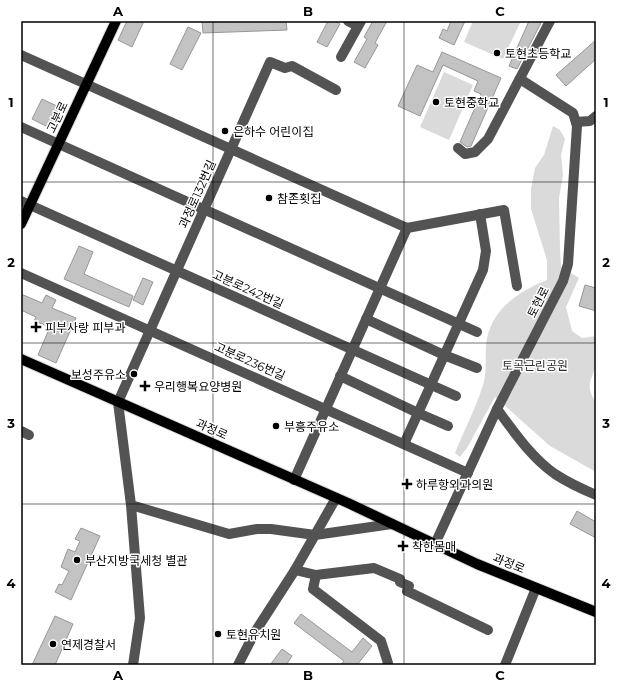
<svg xmlns="http://www.w3.org/2000/svg" width="617" height="686" font-family="Montserrat,'Noto Sans KR',sans-serif">
  <style>
    .green { fill: #dadada }
    .building { fill: #c3c3c3; stroke: #979797 }
    .lines { fill: none; stroke-linecap: round; stroke-linejoin: round }
    .major-casing { stroke: #dbdbdb; stroke-width: 12 }
    .minor { stroke: #535353; stroke-width: 10 }
    .major { stroke: #000; stroke-width: 10 }
    .grid { fill: none; stroke: #000; stroke-width: 1; stroke-opacity: 0.55 }
    .poi-dot { fill: #000; stroke: #fff; stroke-width: 1.5 }
    .labels { text-anchor: middle; dominant-baseline: central; stroke-width: 3; stroke-linejoin: round; paint-order: stroke }
    .poi-label { font-size: 12px; fill: #000; stroke: #fff; text-anchor: start }
    .street-label { font-size: 12px; fill: #000; stroke: #fff }
    .park-label { font-size: 12px; fill: #313131; stroke: #fff }
    .neatline { fill: none; stroke: #000; stroke-width: 1.5 }
    .grid-label { font-size: 13px; text-anchor: middle; font-weight: bold; fill: #000 }
  </style>
  <rect width="100%" height="100%" fill="#fff"/>
  <g class="green">
    <polygon points="473,21 521,21 503,59 464,42"/>
    <polygon points="444,72 473,85 449,140 420,127"/>
    <path d="M553 126 560 130 565 139 561 155 563 175 559 198 560 249 561 267 579 278 566 307 572 331 582 338 596 336C596 344 597 353 596 361 594 380 583 382 596 403V472L550 446 495 397 467 448 460 457 455 453C464 430 476 408 483 385 487 374 485 357 486 346 489 311 517 292 547 280V260L531 209V189L535 168 544 155Z"/>
  </g>
  <g class="building">
    <polygon points="127,21 144,21 132,47 118,40"/>
    <polygon points="202,21 286,21 287,30 203,33"/>
    <polygon points="328,21 335,21 340,24 327,47 317,42"/>
    <polygon points="373,21 387,21 375,43 378,45 365,68 354,62 367,39 364,37"/>
    <polygon points="451,21 465,21 454,45 439,38 443,29 447,31"/>
    <polygon points="529,21 536,21 541,23 517,69 509,66"/>
    <polygon points="188,27 201,33 182,70 170,64"/>
    <polygon points="596,40 596,59 566,86 556,75"/>
    <polygon points="442,52 501,78 471,146 467,147 460,142 481,94 474,91 478,81 443,65 420,116 398,106 417,65 433,72"/>
    <polygon points="42,99 59,107 50,128 32,119"/>
    <polygon points="79,246 93,252 84,274 133,296 129,307 64,279"/>
    <polygon points="143,278 153,282 143,305 133,300"/>
    <polygon points="585,285 596,288 596,311 579,306"/>
    <polygon points="21,294 42,303 46,295 56,300 52,308 76,318 56,363 38,355 50,327 34,321 36,317 21,310"/>
    <polygon points="577,511 596,522 596,538 570,524"/>
    <polygon points="81,528 100,536 71,600 55,592 59,584 62,585 69,571 61,567 68,549 75,552 80,541 75,539"/>
    <polygon points="301,614 352,652 363,638 372,646 357,665 341,665 344,661 294,623"/>
    <polygon points="55,616 73,624 55,665 32,665"/>
    <polygon points="282,649 292,656 286,665 270,665"/>
  </g>
  <g class="lines">
    <g class="major-casing">
      <g id="major">
        <polyline points="21,224 116,21"/>
        <polyline points="21,359 348,503 477,564 596,612"/>
      </g>
    </g>
    <g class="minor">
      <polyline points="348,21 358,26"/>
      <polyline points="21,55 407,228 504,210 517,286"/>
      <polyline points="341,57 361,21"/>
      <polyline points="576,122 590,121 596,116"/>
      <polyline points="21,127 477,332"/>
      <polyline points="458,148 465,154 475,152 488,139 550,21"/>
      <polyline points="21,201 456,396"/>
      <polyline points="21,273 468,473"/>
      <polyline points="366,319 444,355 477,368"/>
      <polyline points="340,376 418,413 448,426"/>
      <path d="M497 409C514 432 531 457 555 474 567 482 582 489 596 495"/>
      <polyline points="21,431 29,435"/>
      <polyline points="404,444 483,270 486,251 480,214"/>
      <polyline points="294,480 407,228"/>
      <polyline points="131,505 229,534 257,529 271,529 315,535 392,524"/>
      <polyline points="435,544 497,409 563,281 568,264 577,126 573,113 520,79"/>
      <polyline points="295,570 316,575 374,568 400,579 400,582 409,586 407,591 488,630"/>
      <polyline points="316,575 313,589 381,641 388,663 387,665"/>
      <polyline points="133,665 140,618 131,505 118,402 270,62 285,68 292,66 336,90"/>
      <polyline points="238,665 255,632 295,570 336,498"/>
      <polyline points="505,665 536,588"/>
    </g>
    <use href="#major" class="major"/>
  </g>
  <path class="grid" d="M213 21V665M404 21V665M21 182H596M21 343H596M21 504H596"/>
  <g class="poi-dot">
    <circle cx="497" cy="53" r="4"/>
    <circle cx="436" cy="102" r="4"/>
    <circle cx="225" cy="131" r="4"/>
    <circle cx="269" cy="198" r="4"/>
    <path d="M34 321h4v4h4v4h-4v4h-4v-4h-4v-4h4z"/>
    <circle cx="134" cy="374" r="4"/>
    <path d="M143 380h4v4h4v4h-4v4h-4v-4h-4v-4h4z"/>
    <circle cx="276" cy="426" r="4"/>
    <path d="M405 478h4v4h4v4h-4v4h-4v-4h-4v-4h4z"/>
    <path d="M401 540h4v4h4v4h-4v4h-4v-4h-4v-4h4z"/>
    <circle cx="77" cy="560" r="4"/>
    <circle cx="218" cy="634" r="4"/>
    <circle cx="53" cy="644" r="4"/>
  </g>
  <g class="labels">
    <g class="poi-label">
      <text x="505" y="53">토현초등학교</text>
      <text x="444" y="102">토현중학교</text>
      <text x="233" y="131">은하수 어린이집</text>
      <text x="277" y="198">참존횟집</text>
      <text x="45" y="327">피부사랑 피부과</text>
      <text x="126" y="374" text-anchor="end">보성주유소</text>
      <text x="154" y="386">우리행복요양병원</text>
      <text x="284" y="426">부흥주유소</text>
      <text x="416" y="484">하루항외과의원</text>
      <text x="412" y="546">착한몸매</text>
      <text x="85" y="560">부산지방국세청 별관</text>
      <text x="226" y="634">토현유치원</text>
      <text x="61" y="644">연제경찰서</text>
    </g>
    <g class="street-label">
      <text transform="translate(57 117) rotate(-65)">고분로</text>
      <text transform="translate(197 194) rotate(-66)">과정로132번길</text>
      <text transform="translate(248 289) rotate(24)">고분로242번길</text>
      <text transform="translate(538 302) rotate(-63)">토현로</text>
      <text transform="translate(250 361) rotate(24)">고분로236번길</text>
      <text transform="translate(212 429) rotate(24)">과정로</text>
      <text transform="translate(509 563) rotate(22)">과정로</text>
    </g>
    <g class="park-label">
      <text x="535" y="365">토곡근린공원</text>
    </g>
  </g>
  <rect width="617" height="686" fill="none" stroke="#ffffff" stroke-width="44"/>
  <rect x="22" y="22" width="573" height="642" class="neatline"/>
  <g class="grid-label">
    <text x="118" y="16">A</text>
    <text x="308" y="16">B</text>
    <text x="500" y="16">C</text>
    <text x="11" y="107">1</text>
    <text x="606" y="107">1</text>
    <text x="11" y="267">2</text>
    <text x="606" y="267">2</text>
    <text x="11" y="428">3</text>
    <text x="606" y="428">3</text>
    <text x="11" y="588">4</text>
    <text x="606" y="588">4</text>
    <text x="118" y="680">A</text>
    <text x="308" y="680">B</text>
    <text x="500" y="680">C</text>
  </g>
</svg>
